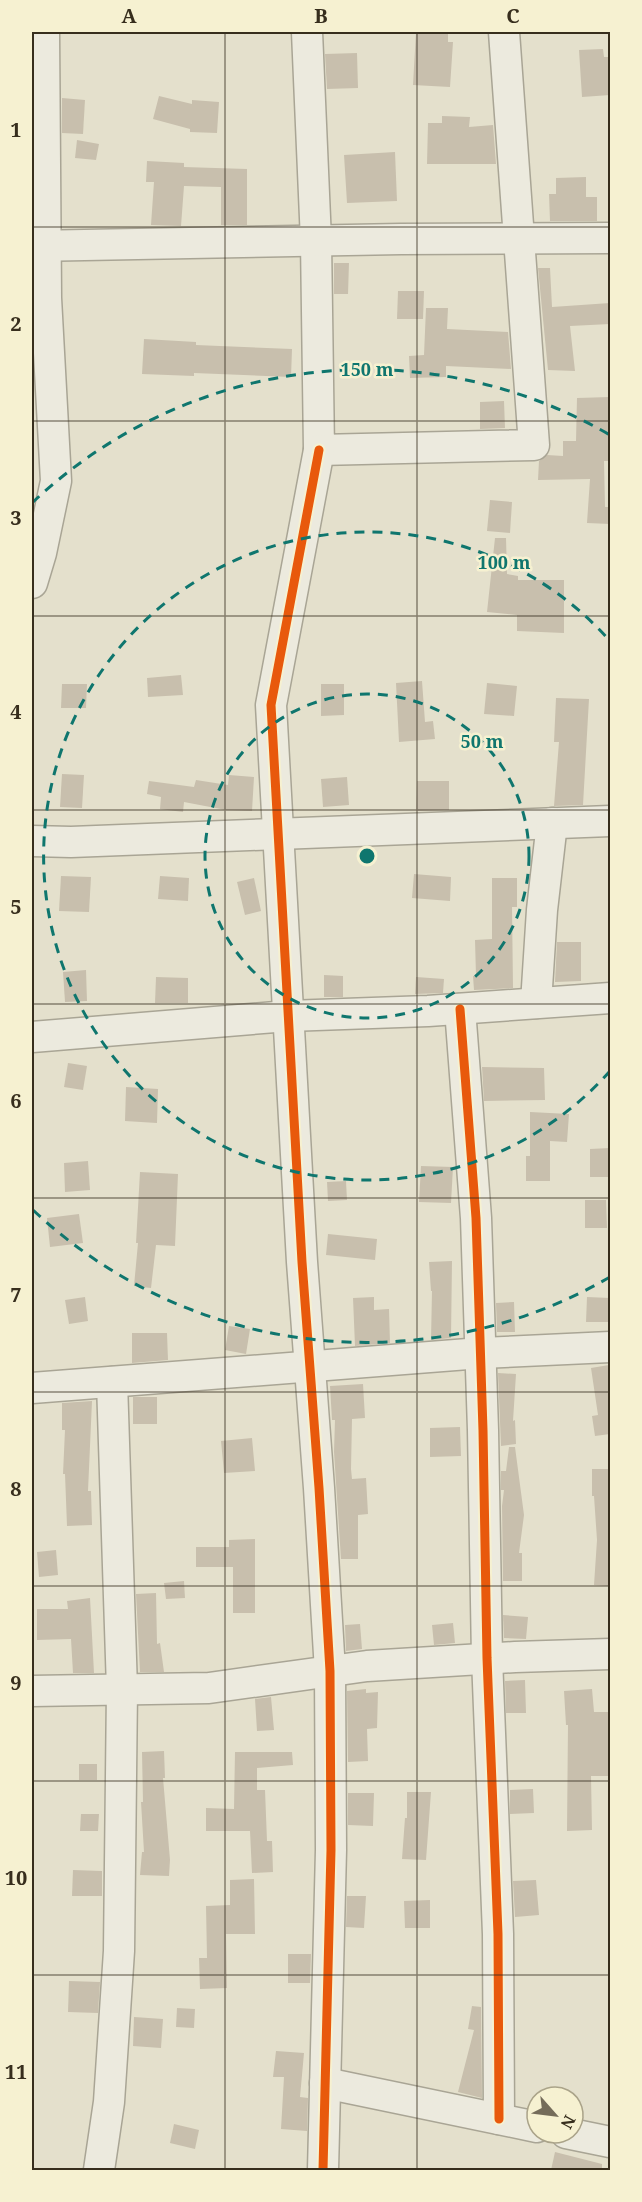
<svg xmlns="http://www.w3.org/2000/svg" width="642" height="2202" font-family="'Noto Serif',serif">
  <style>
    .building { fill: #c8bfad }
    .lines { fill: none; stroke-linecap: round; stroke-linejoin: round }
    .minor-casing { stroke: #a9a595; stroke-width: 33 }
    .minor { stroke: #eceade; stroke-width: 30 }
    .cycleway-casing { stroke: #f6f1d1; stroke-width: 13 }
    .cycleway { stroke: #e8590c; stroke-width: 9 }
    .grid { fill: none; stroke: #372e1d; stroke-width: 1.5; stroke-opacity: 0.55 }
    .ring { fill: none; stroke: #0f766e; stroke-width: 3; stroke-dasharray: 10 8 }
    .centre { fill: #0f766e; stroke: #f6f1d1; stroke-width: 3 }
    .ring-label { font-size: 18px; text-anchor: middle; font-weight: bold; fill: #0f766e; stroke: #f6f1d1; stroke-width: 5; stroke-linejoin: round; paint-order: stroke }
    .neatline { fill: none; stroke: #372e1d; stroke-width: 2 }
    .grid-label { font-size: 20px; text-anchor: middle; font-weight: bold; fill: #372e1d }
  </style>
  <rect width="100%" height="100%" fill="#e4e0cc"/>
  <g class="building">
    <polygon points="416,32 448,32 448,42 453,42 450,87 413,85"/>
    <polygon points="603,49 604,57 610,57 610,95 582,97 579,50"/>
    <polygon points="357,53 358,88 327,89 325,54"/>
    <polygon points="159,96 192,104 192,100 219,102 217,133 190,132 190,129 153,119"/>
    <polygon points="62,98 85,100 83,134 62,133"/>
    <polygon points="442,116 470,117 469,127 493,125 496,164 427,164 428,123 442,123"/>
    <polygon points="77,140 99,144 96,160 75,158"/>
    <polygon points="395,152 397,201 347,203 344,155"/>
    <polygon points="147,161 184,163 184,167 247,169 247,225 221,225 221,187 184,186 181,226 151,225 154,182 146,182"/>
    <polygon points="586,177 586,197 597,197 597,221 550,221 549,194 556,194 556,178"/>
    <polygon points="334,263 349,263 348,294 334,294"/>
    <polygon points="538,268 550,268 552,307 610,303 610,324 570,326 575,371 548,370"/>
    <polygon points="398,291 424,291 423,319 397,319"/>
    <polygon points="426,308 448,308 447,329 508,332 511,369 446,366 446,377 410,378 409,356 424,355"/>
    <polygon points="144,339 196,342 196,345 292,349 291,377 194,373 194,376 142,374"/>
    <polygon points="610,397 610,461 604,461 605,507 610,507 610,524 587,523 590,479 538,480 539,461 547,455 563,456 563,441 576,441 577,398"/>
    <polygon points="504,401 505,428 480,429 480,402"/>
    <polygon points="490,500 512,502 510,533 487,531"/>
    <polygon points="495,538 506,538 507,574 518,576 518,580 564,580 564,633 517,631 517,615 487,612"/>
    <polygon points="181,675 183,695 148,697 147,678"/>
    <polygon points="422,681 425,722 433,721 435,739 399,742 396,683"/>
    <polygon points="487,683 517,686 514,716 484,714"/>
    <polygon points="62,684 87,684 86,708 61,708"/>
    <polygon points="321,684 344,684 344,715 321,716"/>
    <polygon points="556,698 589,699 583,805 554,806 559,742 554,742"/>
    <polygon points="62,774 84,775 82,808 60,807"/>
    <polygon points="229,775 254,777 252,811 226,810 184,802 183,812 160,809 161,797 147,794 149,781 194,787 196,780 228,785"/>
    <polygon points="347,777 349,805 323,807 321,779"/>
    <polygon points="417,781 449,781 449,810 416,811"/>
    <polygon points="414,874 451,877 450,901 412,898"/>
    <polygon points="61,876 91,877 89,912 59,911"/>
    <polygon points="160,876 189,878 188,901 158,899"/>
    <polygon points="254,878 261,911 245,915 237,882"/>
    <polygon points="492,878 517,878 517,907 512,907 513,988 474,990 473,976 476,976 475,940 492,939"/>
    <polygon points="557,942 581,942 581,981 555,982"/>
    <polygon points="86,970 87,1001 65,1002 63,972"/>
    <polygon points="324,975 343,976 343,997 324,997"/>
    <polygon points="156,977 188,978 188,1003 155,1003"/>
    <polygon points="416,977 444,979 443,993 415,994"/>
    <polygon points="68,1063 87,1066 83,1090 64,1087"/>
    <polygon points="482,1067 544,1068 545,1100 484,1101"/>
    <polygon points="126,1087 158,1089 157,1123 125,1121"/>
    <polygon points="530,1112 569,1114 567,1142 550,1141 550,1181 526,1181 526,1156 530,1156"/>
    <polygon points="610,1148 610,1177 590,1177 590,1149"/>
    <polygon points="88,1161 90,1190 65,1192 64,1163"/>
    <polygon points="421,1166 453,1167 451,1203 419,1202"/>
    <polygon points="140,1172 178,1174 175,1246 156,1245 151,1288 134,1286 138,1243 136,1243"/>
    <polygon points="346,1181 347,1200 328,1201 327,1182"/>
    <polygon points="585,1200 606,1200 607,1228 585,1228"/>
    <polygon points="79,1214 83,1243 50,1247 47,1218"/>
    <polygon points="328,1234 377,1239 375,1260 326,1255"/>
    <polygon points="452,1261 451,1338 431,1340 432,1291 431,1291 429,1262"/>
    <polygon points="85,1297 88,1321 69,1324 65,1300"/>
    <polygon points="374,1297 374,1310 389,1309 390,1343 355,1346 353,1298"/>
    <polygon points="587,1297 610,1298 609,1322 586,1322"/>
    <polygon points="514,1302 515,1332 497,1332 496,1303"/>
    <polygon points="229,1326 250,1329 246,1354 225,1350"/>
    <polygon points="132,1333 167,1333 168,1360 132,1363"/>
    <polygon points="609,1365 610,1434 595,1436 592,1416 598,1415 591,1368"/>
    <polygon points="498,1373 516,1374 513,1421 515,1420 516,1444 501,1446"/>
    <polygon points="363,1384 365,1418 352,1419 351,1469 352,1479 366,1478 368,1514 358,1515 358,1559 341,1559 334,1452 335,1420 332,1420 330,1386"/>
    <rect x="133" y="1397" width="24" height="27"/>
    <polygon points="92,1401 88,1491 91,1491 92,1525 67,1526 65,1474 63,1474 65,1430 62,1430 62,1403"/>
    <polygon points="460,1427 461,1456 430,1457 430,1428"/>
    <polygon points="252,1438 255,1471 224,1473 221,1441"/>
    <polygon points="509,1447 515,1447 524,1515 519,1553 522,1553 522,1581 503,1581 502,1506 504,1490 501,1490 501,1471 506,1471"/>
    <polygon points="592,1469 610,1469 610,1586 594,1585 597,1540 594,1496 592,1496"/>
    <polygon points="255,1539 255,1613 233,1613 233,1567 196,1567 196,1547 229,1547 229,1540"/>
    <polygon points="56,1550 58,1575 39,1577 37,1552"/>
    <polygon points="184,1581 185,1598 166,1599 164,1583"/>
    <polygon points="156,1593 157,1644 160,1643 164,1672 140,1672 136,1594"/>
    <polygon points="90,1598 94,1673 73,1673 71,1639 37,1640 37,1609 68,1609 67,1601"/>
    <polygon points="503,1615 528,1617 526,1639 504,1638"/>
    <polygon points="453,1623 455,1643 434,1645 432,1625"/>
    <polygon points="360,1624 362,1649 346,1651 345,1625"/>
    <polygon points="525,1680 526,1713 506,1713 505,1681"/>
    <polygon points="366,1689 366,1693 378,1692 377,1728 367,1729 368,1761 348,1762 347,1691"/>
    <polygon points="592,1689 594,1712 610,1712 610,1776 591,1776 592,1830 567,1831 568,1725 566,1725 564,1691"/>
    <polygon points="271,1697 274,1730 257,1731 255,1699"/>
    <polygon points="164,1751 165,1778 163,1778 170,1860 169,1876 140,1875 142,1852 144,1852 141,1802 143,1802 142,1752"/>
    <polygon points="235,1752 292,1752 293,1765 257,1768 257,1790 265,1790 267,1841 272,1841 273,1872 252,1873 250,1831 206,1831 206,1808 234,1809"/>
    <rect x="79" y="1764" width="18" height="16"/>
    <polygon points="533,1789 534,1813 510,1814 510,1790"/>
    <polygon points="407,1792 431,1792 426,1860 402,1859 405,1818 407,1818"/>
    <polygon points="348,1793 374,1793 373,1826 348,1825"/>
    <polygon points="81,1814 99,1814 98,1831 80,1831"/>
    <polygon points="73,1870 102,1871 102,1896 72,1896"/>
    <polygon points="254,1879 255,1934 226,1934 227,1988 200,1989 199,1958 207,1958 206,1906 230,1905 230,1880"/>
    <polygon points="536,1880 539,1915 515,1917 513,1881"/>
    <polygon points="347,1896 366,1896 364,1928 346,1927"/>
    <polygon points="430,1900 430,1928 405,1928 404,1901"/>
    <polygon points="288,1954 311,1954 310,1983 288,1983"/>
    <polygon points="69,1981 100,1982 98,2013 68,2012"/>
    <polygon points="472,2006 481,2007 482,2098 458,2092 474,2030 468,2029"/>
    <polygon points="177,2008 195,2009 194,2028 176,2027"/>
    <polygon points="134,2017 163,2019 161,2048 133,2046"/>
    <polygon points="276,2051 304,2053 300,2097 308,2098 307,2131 281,2129 284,2077 273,2077"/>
    <polygon points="174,2124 199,2130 195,2149 170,2143"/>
    <polygon points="555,2152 602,2164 602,2170 551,2170"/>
  </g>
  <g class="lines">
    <g class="minor-casing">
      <g id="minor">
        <polyline points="307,32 316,241 319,450 534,445 504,32"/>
        <polyline points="32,246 401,239 610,238"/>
        <polyline points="319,450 271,705 302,1262 319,1488 330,1671 331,1850 323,2170"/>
        <polyline points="32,583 41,553 56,481 46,298 44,32"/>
        <polyline points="32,841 71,842 610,821"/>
        <polyline points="536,1003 542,910 552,823"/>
        <polyline points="460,1009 476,1218 483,1430 487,1658 498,1934 499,2119"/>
        <polyline points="32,1037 288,1016 428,1011 610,998"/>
        <polyline points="32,1388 481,1353 610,1347"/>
        <polyline points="32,1691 209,1688 367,1666 515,1657 610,1654"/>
        <polyline points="325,2083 537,2127"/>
        <polyline points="566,2133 610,2142"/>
        <polyline points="99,2170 109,2102 119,1951 122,1689 112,1382"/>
      </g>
    </g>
    <use href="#minor" class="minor"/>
    <g class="cycleway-casing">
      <g id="cycleway">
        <polyline points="319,450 271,705 302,1262 319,1488 330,1671 331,1850 323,2170"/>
        <polyline points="460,1009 476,1218 483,1430 487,1658 498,1934 499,2119"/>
      </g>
    </g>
    <use href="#cycleway" class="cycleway"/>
  </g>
  <path class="grid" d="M225 32V2170M417 32V2170M32 227H610M32 421H610M32 616H610M32 810H610M32 1004H610M32 1198H610M32 1392H610M32 1586H610M32 1781H610M32 1975H610"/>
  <g class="ring">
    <circle cx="367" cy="856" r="162"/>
    <path d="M610 1071A324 324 0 1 1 610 641"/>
    <path d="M610 1277A486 486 0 0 1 32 1209M32 503A486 486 0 0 1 610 435"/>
  </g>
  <circle cx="367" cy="856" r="9" class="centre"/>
  <g class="ring-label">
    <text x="367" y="376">150 m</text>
    <text x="504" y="569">100 m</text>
    <text x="482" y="748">50 m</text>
  </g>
  <rect width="642" height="2202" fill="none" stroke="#f6f1d1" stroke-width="66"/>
  <g transform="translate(555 2115) rotate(118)"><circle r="28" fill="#f6f1d1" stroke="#aaa389" stroke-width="1.5"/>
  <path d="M0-4.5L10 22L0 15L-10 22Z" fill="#746c5a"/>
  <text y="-9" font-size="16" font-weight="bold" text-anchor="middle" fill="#372e1d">N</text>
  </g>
  <rect x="33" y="33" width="576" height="2136" class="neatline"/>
  <g class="grid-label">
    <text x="129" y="23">A</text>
    <text x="321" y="23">B</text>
    <text x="513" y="23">C</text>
    <text x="16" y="137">1</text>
    <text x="16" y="331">2</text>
    <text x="16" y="525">3</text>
    <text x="16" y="719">4</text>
    <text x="16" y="914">5</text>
    <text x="16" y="1108">6</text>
    <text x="16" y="1302">7</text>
    <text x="16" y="1496">8</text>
    <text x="16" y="1690">9</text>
    <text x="16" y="1885">10</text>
    <text x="16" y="2079">11</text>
  </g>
</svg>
